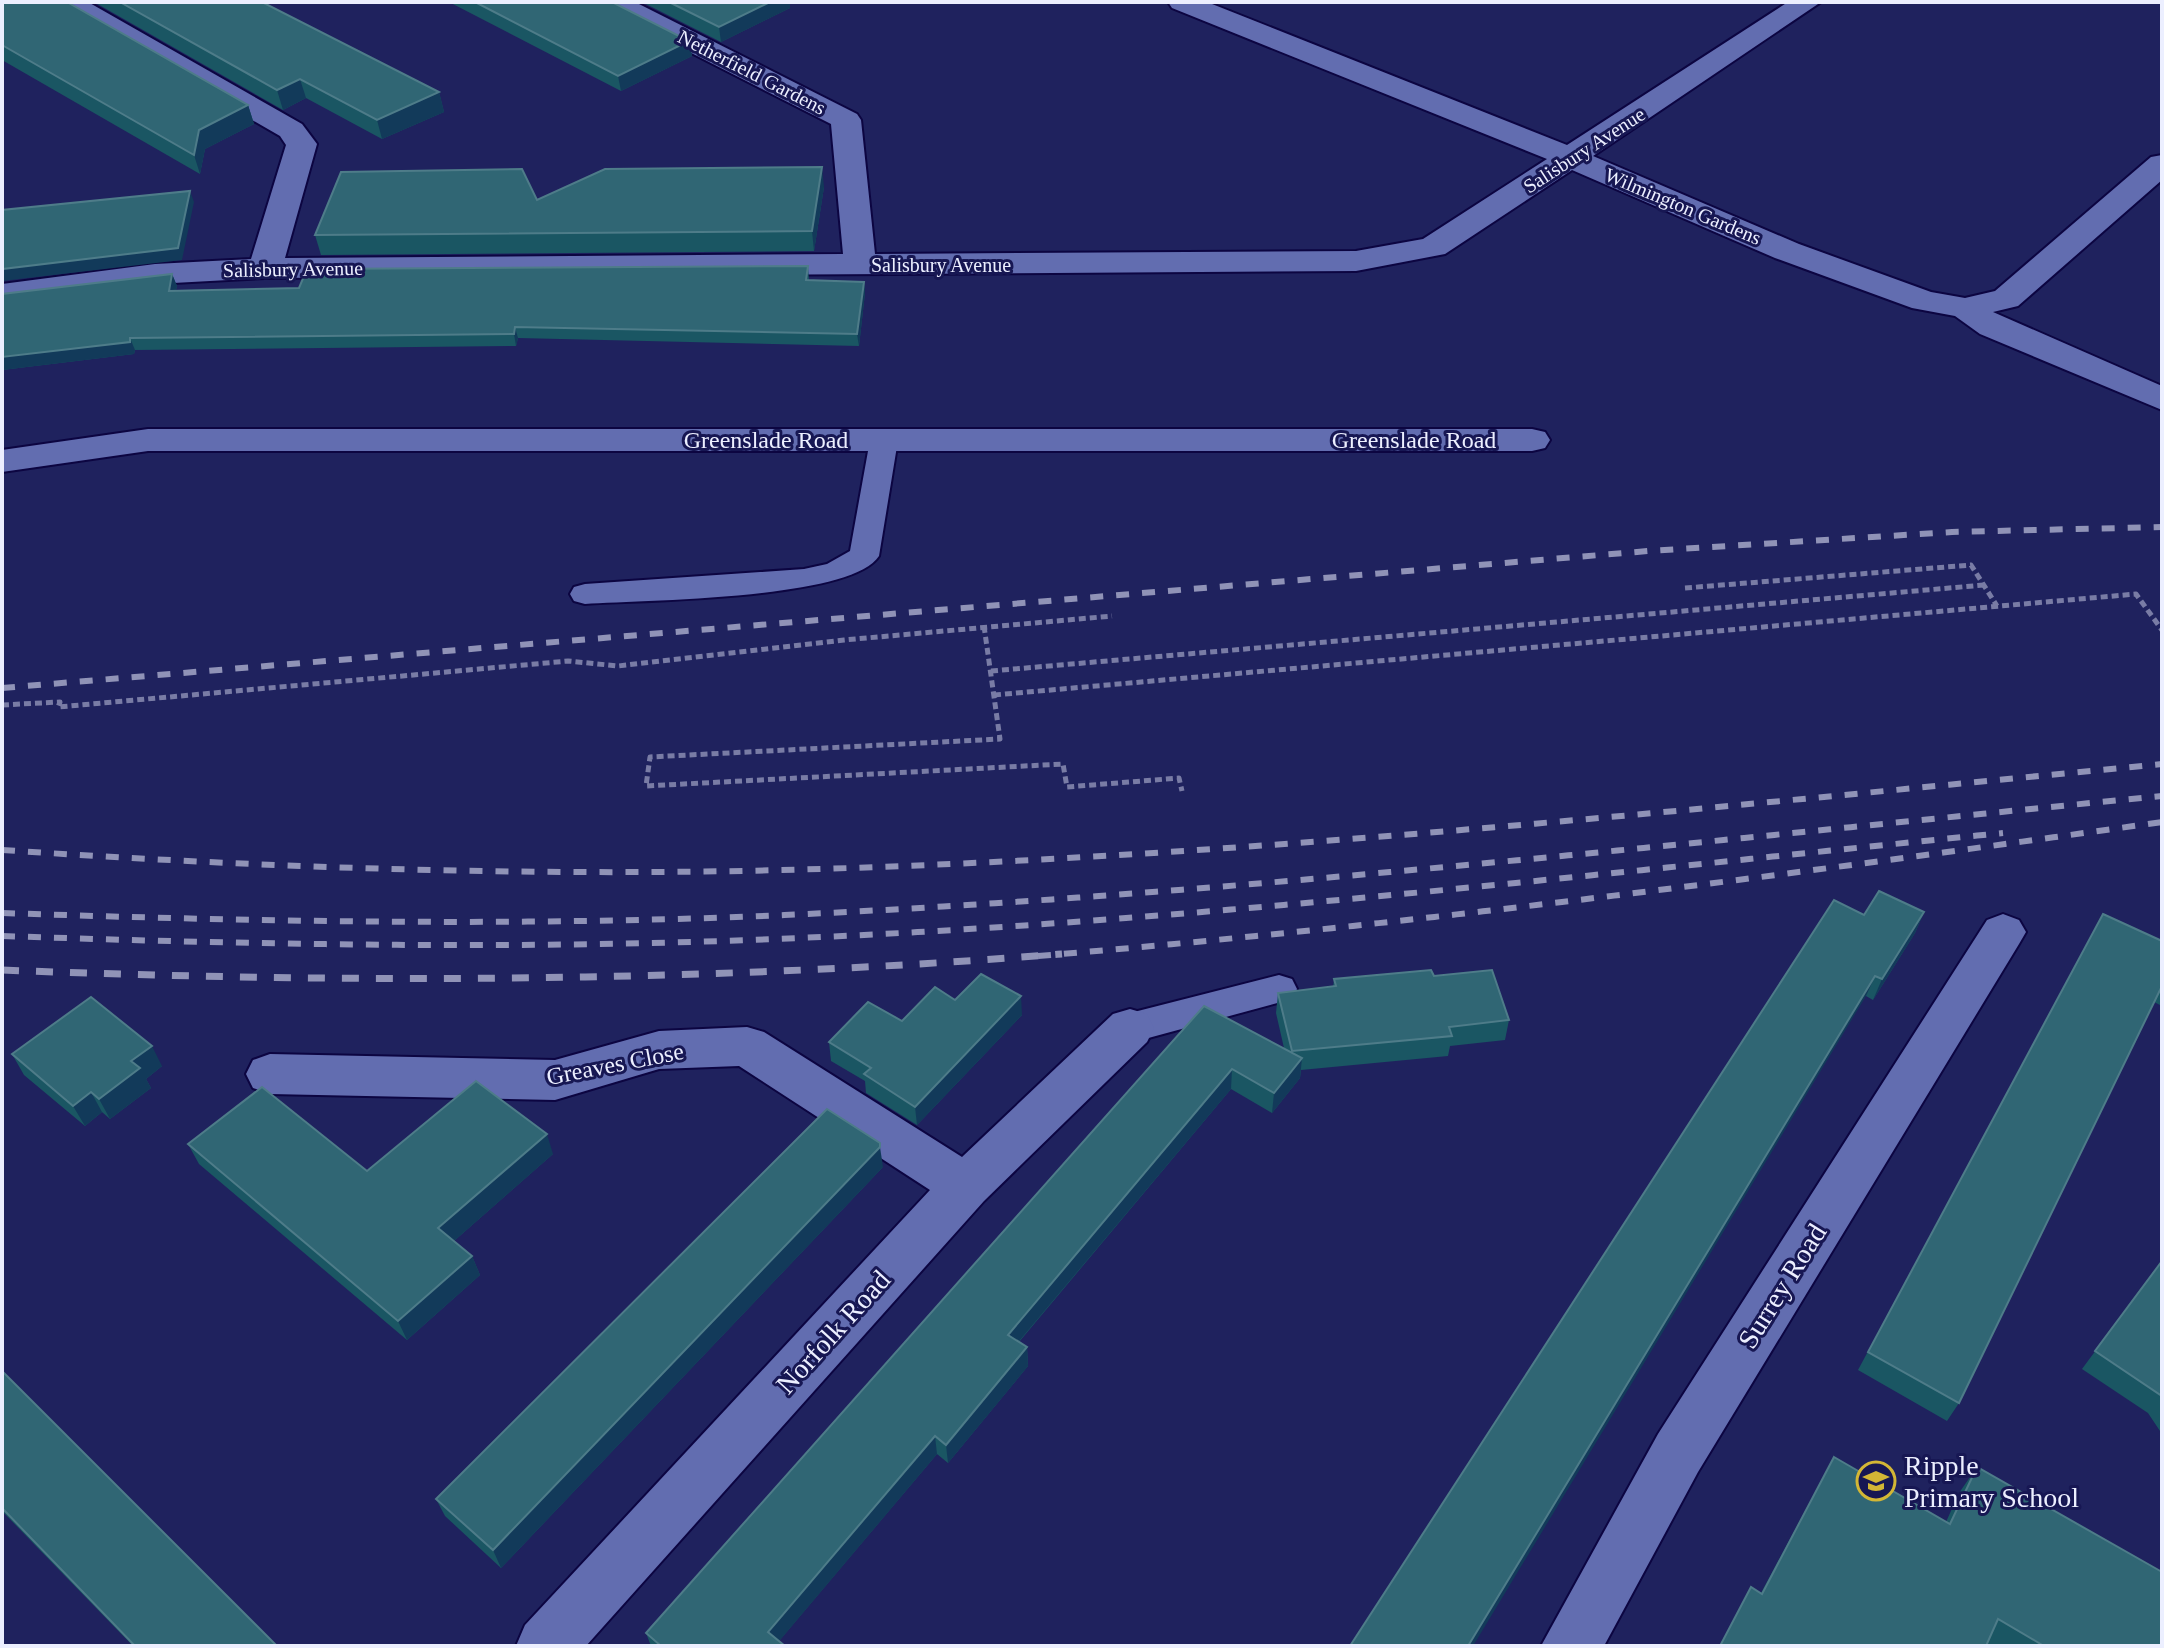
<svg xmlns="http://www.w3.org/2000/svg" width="2164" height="1648" font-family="'Times New Roman',serif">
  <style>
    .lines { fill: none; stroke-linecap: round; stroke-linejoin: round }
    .lane-casing { stroke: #0c0541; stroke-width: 4 }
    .street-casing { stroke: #0c0541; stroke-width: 4 }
    .path { stroke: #797ca5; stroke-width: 5; stroke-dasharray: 7 4; stroke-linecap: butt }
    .lane { fill: #626db0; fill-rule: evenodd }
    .street { fill: #626db0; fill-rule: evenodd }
    .rail-far1 { stroke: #9093b7; stroke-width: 6; stroke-dasharray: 13 13; stroke-linecap: butt }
    .rail { stroke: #9093b7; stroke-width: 7; stroke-dasharray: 17 17; stroke-linecap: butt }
    .wall { fill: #1a5663 }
    .shaded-wall { fill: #123a5a }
    .building { fill: #306674; stroke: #4e7c89; stroke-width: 2 }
    .labels { text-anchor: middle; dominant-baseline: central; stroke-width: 6; stroke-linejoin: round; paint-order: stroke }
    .far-street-label { font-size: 20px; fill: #ecefff; stroke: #171753 }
    .street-label { font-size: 24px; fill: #ecefff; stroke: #171753 }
    .near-street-label { font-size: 28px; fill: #ecefff; stroke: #171753 }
    .near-poi-label { font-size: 28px; fill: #ecefff; stroke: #171753; text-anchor: start }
  </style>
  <rect width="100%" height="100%" fill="#1f225e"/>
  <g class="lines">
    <g class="lane-casing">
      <g id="lane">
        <path d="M884 431 894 434 898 440 879 556C851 600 641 600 585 604L574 601 570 594 574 587 585 584 804 569 827 564 850 551 870 440 874 434Z"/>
        <polygon points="1279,975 1292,979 1297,989 1292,999 1130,1043 1117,1038 1111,1028 1117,1018 1130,1013"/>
      </g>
    </g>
    <g class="street-casing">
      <g id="street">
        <polygon points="54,2 88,2 302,124 317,144 285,258 843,254 831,124 603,8 599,2 635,2 857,114 861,120 875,254 1356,251 1423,239 1547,159 1172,8 1168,2 1207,2 1567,145 1788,2 1821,2 1593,156 1799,244 1931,292 1965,298 1995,291 2151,157 2162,155 2162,180 2018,306 1993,312 2162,386 2162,410 1980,334 1955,316 1912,308 1775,258 1572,170 1445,254 1356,271 265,278 155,284 2,304 2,284 155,264 251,259 286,145 280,136 58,8"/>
        <polygon points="148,429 1532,429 1545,432 1550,440 1545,448 1532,451 148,451 2,472 2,450"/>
        <polygon points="2003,914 2019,920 2026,932 2019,944 1698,1472 1604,1646 1541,1646 1658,1434 1987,920"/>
        <polygon points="1130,1009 1147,1014 1154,1028 1147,1042 984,1201 586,1646 516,1646 525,1625 930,1190 739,1066 659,1069 555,1100 270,1094 253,1088 246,1074 253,1060 270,1054 555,1060 659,1031 747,1027 764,1032 962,1157 1113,1014"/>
      </g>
    </g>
    <g class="path">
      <polyline points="1685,588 1971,565 1997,606"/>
      <polyline points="984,626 1000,739 650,757 646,786 1063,764 1067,787 1179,778 1182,791"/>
      <polyline points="991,671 1984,585"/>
      <polyline points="994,695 2136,594 2162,630"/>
      <polyline points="2,705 60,702 58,707 568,661 618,666 844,640 1112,616"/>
    </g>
    <use href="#lane" class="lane"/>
    <use href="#street" class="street"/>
    <g class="rail-far1">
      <polyline points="2,688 1648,551 1952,532 2162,527"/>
      <path d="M2 850C284 869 567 878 850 868 1288 853 1726 806 2162 764"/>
      <path d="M2 913C270 922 539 927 807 914 1260 892 1711 840 2162 796"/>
      <path d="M2 936C267 945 533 950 798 938 1201 921 1602 873 2003 833"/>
      <path d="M1038 956C1414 925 1788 875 2162 822"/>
    </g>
    <path class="rail" d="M2 970C356 984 709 982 1062 954"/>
  </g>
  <g class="wall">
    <polygon points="2,2 248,105 254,124 205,149 200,174 2,60"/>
    <polygon points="94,2 262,2 439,92 444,112 382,139 306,98 283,110"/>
    <polygon points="449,2 612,2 689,41 692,56 621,91"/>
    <polygon points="642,2 790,2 790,8 721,42"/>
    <polygon points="824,187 814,251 321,255 315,235 537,200"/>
    <polygon points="808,266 809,280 864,282 865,293 859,346 518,338 516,346 135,350 134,354 2,370 172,274 177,286 176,290 299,288"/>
    <polygon points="1924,912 1915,933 1873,1000 1866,996 1864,915"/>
    <polygon points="2103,914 2162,941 2162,1006 2154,1002 1959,1403 1947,1421 1858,1370"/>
    <polygon points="1434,976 1509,1020 1505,1040 1450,1046 1448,1056 1301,1070 1300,1078 1272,1113 1231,1089 1019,1342 1027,1347 1028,1366 948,1463 937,1454 779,1641 785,1646 651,1646 646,1633 1204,1006 1284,1048 1276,1013 1278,993 1333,987 1334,979"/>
    <polygon points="955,1000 1022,1015 917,1125 866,1093 865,1081 831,1061 829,1042 902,1021"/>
    <polygon points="12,1054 162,1066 146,1079 151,1088 110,1119 102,1112 85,1126 24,1075"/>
    <polygon points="188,1144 367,1171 553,1154 454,1241 472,1256 480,1275 407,1340 199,1164"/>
    <polygon points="883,1167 501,1568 445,1516 436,1499"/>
    <polygon points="2162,1261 2162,1434 2148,1413 2082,1369"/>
    <polygon points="2,1371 277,1646 133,1646 2,1511"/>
    <polygon points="1834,1457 1946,1522 1959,1493 1977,1467 2162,1646 1720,1646 1761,1593"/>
  </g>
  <g class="shaded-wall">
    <polygon points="770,2 790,2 790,8 721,42 719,27"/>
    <polygon points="689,41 692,56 621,91 618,76"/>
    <polygon points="300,79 306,98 283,110 277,90"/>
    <polygon points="439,92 444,112 382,139 377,120"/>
    <polygon points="248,105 254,124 205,149 200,174 194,155 199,130"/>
    <polygon points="822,167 824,187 814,251 812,231"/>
    <polygon points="190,191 194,202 182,260 2,281 2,269"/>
    <polygon points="172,274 177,286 173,302 169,291"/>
    <polygon points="864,282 865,293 859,346 857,334"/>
    <polygon points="515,327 518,338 516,346 514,334"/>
    <polygon points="130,338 135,350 134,354 2,370 2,357"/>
    <polygon points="1924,912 1915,933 1873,1000 1882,979"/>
    <polygon points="1875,976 1866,996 1473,1646 1468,1646"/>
    <polygon points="1021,996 1022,1015 917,1125 915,1107"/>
    <polygon points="152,1046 162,1066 146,1079 151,1088 110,1119 99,1099 131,1061"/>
    <polygon points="1302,1058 1300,1078 1272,1113 1274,1093"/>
    <polygon points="1232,1069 1231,1089 1009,1353 1008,1335"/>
    <polygon points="91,1092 102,1112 85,1126 73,1106"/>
    <polygon points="547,1134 553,1154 446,1248 438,1228"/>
    <polygon points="880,1147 883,1167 501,1568 493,1550"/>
    <polygon points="472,1256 480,1275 407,1340 398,1321"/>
    <polygon points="1027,1347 1028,1366 948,1463 946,1445"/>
    <polygon points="935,1436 937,1454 775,1646 768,1632"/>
  </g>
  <g class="building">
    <polygon points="2,2 67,2 248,105 199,130 194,155 2,45"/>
    <polygon points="120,2 262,2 439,92 377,120 300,79 277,90"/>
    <polygon points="475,2 612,2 689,41 618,76"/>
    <polygon points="669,2 770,2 719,27"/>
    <polygon points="822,167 812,231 315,235 341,172 522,169 537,200 605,169"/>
    <polygon points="190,191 178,248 2,269 2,210"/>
    <polygon points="808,266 806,280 864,282 857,334 515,327 514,334 130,338 130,342 2,357 2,294 172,274 169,291 299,288 307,269"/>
    <polygon points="1879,891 1924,912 1882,979 1875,976 1468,1646 1350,1646 1834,900 1864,915"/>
    <polygon points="2103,914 2162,941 2162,986 1959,1403 1868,1352"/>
    <polygon points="1431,970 1434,976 1492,970 1509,1020 1449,1027 1452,1036 1292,1051 1278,993 1336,986 1334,979"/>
    <polygon points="981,974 1021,996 915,1107 864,1074 871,1068 829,1042 868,1002 902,1021 935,987 955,1000"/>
    <polygon points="91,997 152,1046 131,1061 140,1068 99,1099 91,1092 73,1106 12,1054"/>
    <polygon points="1204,1006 1302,1058 1274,1093 1232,1069 1008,1335 1027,1347 946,1445 935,1436 768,1632 785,1646 661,1646 646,1633"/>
    <polygon points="476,1081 547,1134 438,1228 472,1256 398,1321 188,1144 262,1087 367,1171"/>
    <polygon points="827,1109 880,1143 880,1147 493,1550 436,1499"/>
    <polygon points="2162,1261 2162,1396 2095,1351"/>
    <polygon points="2,1371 277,1646 135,1646 2,1508"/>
    <polygon points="1834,1457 1950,1524 1977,1467 2162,1572 2162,1646 2044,1646 1998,1619 1986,1646 1720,1646 1751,1587 1762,1594"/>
  </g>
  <defs>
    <g id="school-ring" transform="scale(2)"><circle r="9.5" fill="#171753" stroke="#d3b635" stroke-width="1.5"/><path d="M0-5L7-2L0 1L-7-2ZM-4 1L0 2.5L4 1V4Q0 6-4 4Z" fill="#d3b635"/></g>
  </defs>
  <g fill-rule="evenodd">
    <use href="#school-ring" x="1876" y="1481"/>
  </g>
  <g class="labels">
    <g class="far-street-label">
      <text transform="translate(752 72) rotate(27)">Netherfield Gardens</text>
      <text transform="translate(1584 150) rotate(-33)">Salisbury Avenue</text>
      <text transform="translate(1683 206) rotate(23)">Wilmington Gardens</text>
      <text x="941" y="265">Salisbury Avenue</text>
      <text transform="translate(293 269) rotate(-1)">Salisbury Avenue</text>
    </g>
    <g class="street-label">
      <text x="766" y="440">Greenslade Road</text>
      <text x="1414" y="440">Greenslade Road</text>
      <text transform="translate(615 1064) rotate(-11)">Greaves Close</text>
    </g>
    <g class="near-street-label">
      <text transform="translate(1782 1286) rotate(-58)">Surrey Road</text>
      <text transform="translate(833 1332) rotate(-48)">Norfolk Road</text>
    </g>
    <g class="near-poi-label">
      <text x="1904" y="1465">Ripple<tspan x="1904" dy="32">Primary School</tspan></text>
    </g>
  </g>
  <rect width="2164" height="1648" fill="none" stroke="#ecefff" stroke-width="8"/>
</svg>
